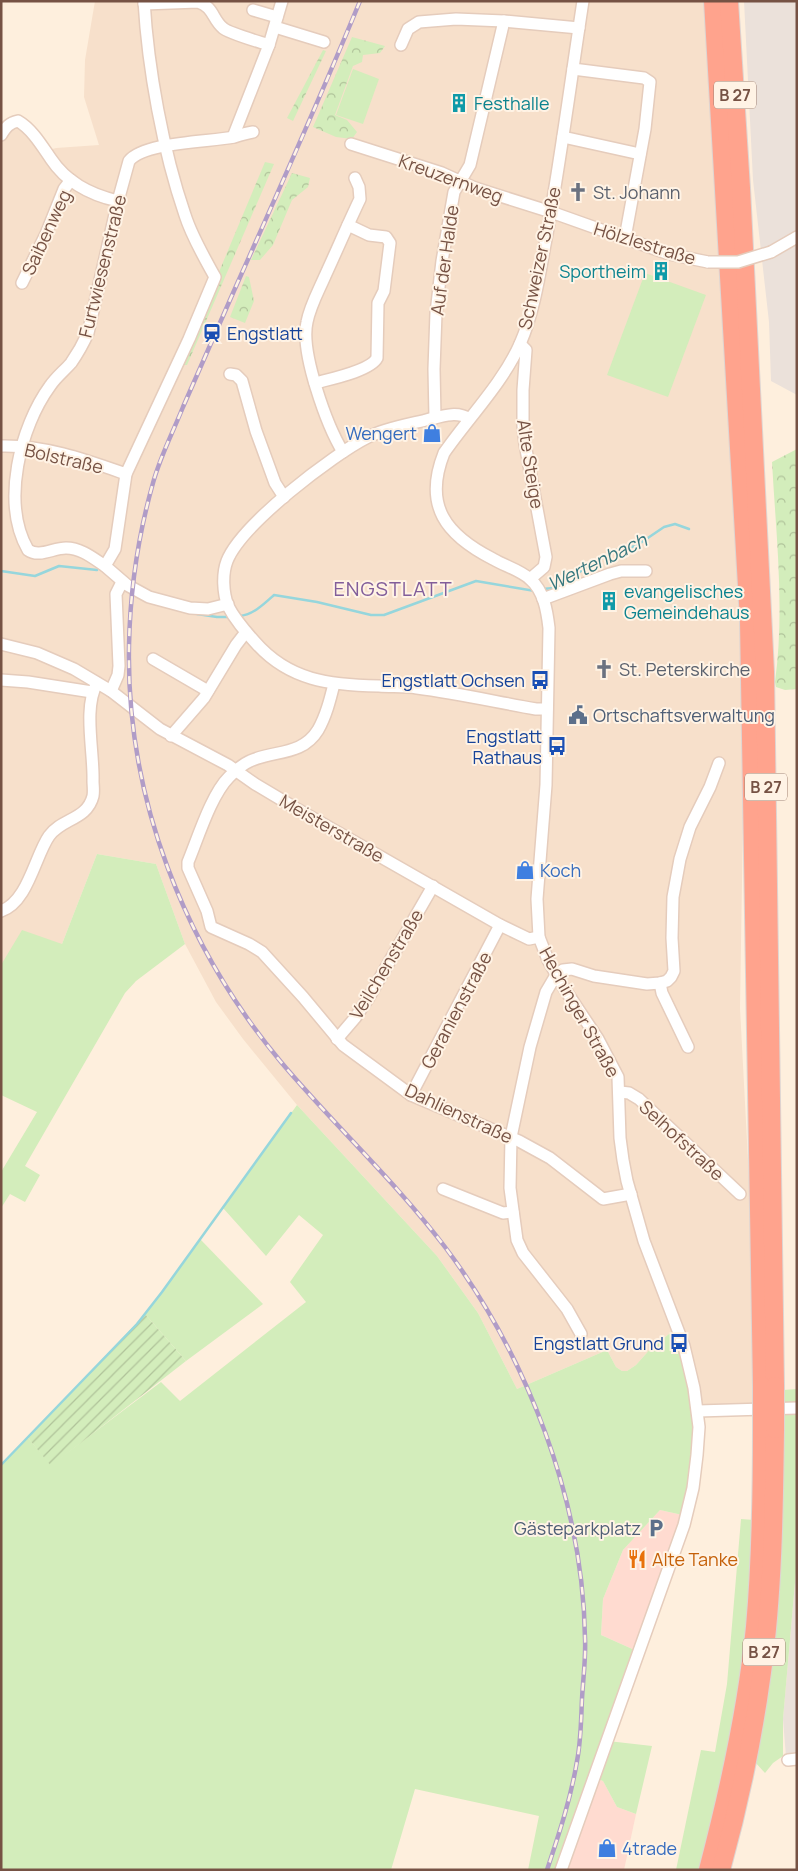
<svg xmlns="http://www.w3.org/2000/svg" width="798" height="1871" font-family="Manrope,sans-serif">
  <style>
    .residential { fill: #f7e0cb }
    .commercial { fill: #ffdbd0 }
    .industrial { fill: #ebe1da }
    .grass { fill: #d3edbb }
    .forest { fill: url(#forest-crowns) }
    .garden { fill: url(#garden-furrows) }
    .lines { fill: none; stroke-linecap: round; stroke-linejoin: round }
    .stream { stroke: #96d6dc; stroke-width: 2.5 }
    .minor-casing { stroke: #e5ccbc; stroke-width: 14 }
    .highway-casing { stroke: #ded5d2; stroke-width: 20 }
    .minor { stroke: #fff; stroke-width: 11 }
    .highway { stroke: #ffa38d; stroke-width: 18 }
    .rail-casing { stroke: #b09cc7; stroke-width: 4.5 }
    .rail { stroke: #fff3e5; stroke-width: 2.5; stroke-dasharray: 8; stroke-linecap: butt }
    .minor-bridge-casing { stroke: #e5ccbc; stroke-width: 14; stroke-linecap: butt }
    .highway-bridge-casing { stroke: #ded5d2; stroke-width: 20; stroke-linecap: butt }
    .minor-bridge { stroke: #fff; stroke-width: 11 }
    .highway-bridge { stroke: #ffa38d; stroke-width: 18 }
    .labels { text-anchor: middle; dominant-baseline: central; stroke-width: 4; stroke-linejoin: round; paint-order: stroke }
    .shield { fill: #fff3e5; stroke: #9f8274; stroke-width: 1 }
    .shield-label { font-size: 16px; font-weight: bold; fill: #765244 }
    .culture-label { font-size: 18px; fill: #0d838f; stroke: #fff3e5; text-anchor: start }
    .street-label { font-size: 18px; fill: #765244; stroke: #fff3e5 }
    .worship-label { font-size: 18px; fill: #5b616d; stroke: #fff3e5; text-anchor: start }
    .transit-label { font-size: 18px; fill: #164399; stroke: #fff3e5; text-anchor: end }
    .shop-label { font-size: 18px; fill: #366cbe; stroke: #fff3e5; text-anchor: start }
    .service-label { font-size: 18px; fill: #4e5e75; stroke: #fff3e5; text-anchor: start }
    .food-label { font-size: 18px; fill: #c56008; stroke: #fff3e5; text-anchor: start }
    .water-label { font-size: 19px; font-style: italic; fill: #36777e; stroke: #fff3e5 }
    .quarter-label { font-size: 20px; letter-spacing: 1px; fill: #825e9a; stroke: #fff3e5 }
  </style>
  <defs>
    <pattern id="forest-crowns" width="20" height="18" patternUnits="userSpaceOnUse" patternTransform="scale(1.25)"><rect width="20" height="18" fill="#d3edbb"/><path d="M2 6a3 3 0 1 1 6 0M12 15a3 3 0 1 1 6 0" fill="none" stroke="#b0c39a"/></pattern>
    <pattern id="garden-furrows" width="10" height="10" patternUnits="userSpaceOnUse" patternTransform="scale(1.25)"><rect width="10" height="10" fill="#d3edbb"/><path d="M-1 1l2-2M0 10L10 0M9 11l2-2" fill="none" stroke="#b0c39a"/></pattern>
  </defs>
  <rect width="100%" height="100%" fill="#feefdd"/>
  <polygon class="residential" points="95,1 707,1 717,153 740,628 743,817 740,1008 750,1198 753,1411 698,1411 669,1334 652,1347 636,1365 627,1371 622,1371 616,1367 607,1350 517,1389 478,1313 437,1256 297,1105 243,1039 216,1002 185,944 156,864 97,854 62,944 1,965 1,135 18,121 45,151 56,148 99,145 84,97 85,60"/>
  <g class="commercial">
    <polygon points="660,1510 687,1516 639,1652 601,1635 603,1599 623,1550"/>
    <polygon points="595,1778 603,1781 617,1807 636,1814 624,1870 561,1869"/>
  </g>
  <g class="industrial">
    <polygon points="744,1 797,1 797,395 771,381 769,322 753,180"/>
    <polygon points="797,1560 797,1755 786,1757 783,1719"/>
  </g>
  <g class="grass">
    <polygon points="353,69 379,79 363,124 336,115"/>
    <polygon points="645,273 706,295 668,397 607,375"/>
    <polygon points="97,854 156,864 185,944 136,981 125,993 25,1166 40,1175 25,1202 10,1194 1,1208 1,1172 37,1112 1,1095 1,965 22,930 62,944"/>
    <polygon points="297,1105 437,1256 478,1313 517,1389 607,1350 616,1367 622,1371 627,1371 636,1365 652,1347 669,1334 679,1330 698,1412 687,1516 660,1510 623,1550 603,1599 601,1635 639,1652 608,1741 652,1746 636,1814 617,1807 603,1781 595,1778 561,1870 528,1870 539,1816 415,1789 391,1870 1,1870 1,1465 28,1438 51,1465 161,1382 180,1401 306,1302 290,1282 323,1235 299,1215 266,1256 223,1208"/>
    <polygon points="200,1239 263,1304 186,1361 145,1314"/>
    <polygon points="797,1389 797,1560 783,1719 783,1756 773,1763 765,1773 755,1762 771,1674 781,1560 783,1390"/>
    <polygon points="741,1519 754,1520 747,1630 736,1712 702,1870 676,1870 701,1750 715,1752 727,1684"/>
  </g>
  <g class="forest">
    <polygon points="352,37 385,46 380,53 363,55 362,62 353,66 335,115 347,120 357,132 352,139 336,137 313,127"/>
    <polygon points="323,50 326,51 293,121 287,118"/>
    <polygon points="265,162 274,164 187,365 180,365"/>
    <polygon points="292,173 310,178 308,187 292,200 273,245 260,260 251,260"/>
    <polygon points="246,276 249,277 254,301 245,323 230,317"/>
    <path d="M797 449V689L785 690 776 687 775 682C785 610 776 535 772 462Z"/>
  </g>
  <polygon class="garden" points="145,1314 186,1361 51,1466 28,1438"/>
  <g class="lines">
    <g class="stream">
      <polyline points="1,571 35,576 59,566 97,570"/>
      <polyline points="543,589 553,588 616,550 636,546 664,527 675,524 689,529"/>
      <polyline points="197,614 217,617 231,617"/>
      <path d="M239 616C253 615 264 604 274 595L317 602 371 615H384L476 581 535 591"/>
      <polyline points="1,1465 137,1324 162,1292 291,1113"/>
    </g>
    <g class="minor-casing">
      <g id="minor">
        <path d="M144 1C148 69 163 151 185 215 192 237 204 257 215 277L189 339 126 474 115 549 105 566 127 585 149 597 190 608 208 609 228 604"/>
        <path d="M144 4 198 2C214 7 212 19 223 28 228 33 260 42 269 45"/>
        <polyline points="253,10 277,17"/>
        <polyline points="275,27 324,42"/>
        <polyline points="401,45 408,29 419,22 456,19 504,21 579,28"/>
        <polyline points="573,69 644,78 650,82 645,129 625,238"/>
        <path d="M1 135C6 127 9 123 18 121 32 129 42 146 51 159 67 183 91 195 118 201"/>
        <polyline points="233,137 269,45 282,1"/>
        <polyline points="563,137 640,154"/>
        <polyline points="351,144 442,173 475,188 551,212 669,254 708,262"/>
        <polyline points="771,252 797,237"/>
        <polyline points="22,283 46,234 64,189 71,180"/>
        <polyline points="520,344 526,350 523,390 523,426 525,444 546,557 544,567 530,579"/>
        <polyline points="230,374 236,375 242,381 256,431 275,483 284,497"/>
        <path d="M315 383C330 379 370 371 377 358L378 303 384 291 390 243 386 237 369 235 348 225"/>
        <polyline points="435,418 434,369 436,313 442,261 454,192 470,165 504,21"/>
        <path d="M469 419C457 410 439 417 426 420 406 425 386 428 368 437 332 455 241 525 227 561 222 574 223 593 228 606 235 620 245 631 255 642 289 681 330 685 379 686 391 687 404 686 417 688 457 693 496 702 536 709H547"/>
        <path d="M1 446C45 445 86 460 126 474"/>
        <path d="M343 452C327 426 300 352 307 322 310 306 319 290 325 276 337 250 348 224 360 199L359 187 355 178"/>
        <path d="M105 566C93 558 81 548 66 548 53 548 39 558 28 550 1 503 20 427 50 386 56 377 64 371 71 363 78 353 83 344 88 333L118 201 129 161C144 142 209 142 234 137 240 135 246 133 253 132"/>
        <polyline points="543,599 610,574 621,571 646,571"/>
        <polyline points="1,644 37,653 74,669 111,691 160,729 228,765 255,784 297,809 500,925 529,939 539,937"/>
        <polyline points="153,659 208,691"/>
        <polyline points="1,680 28,682 92,692"/>
        <path d="M334 684C330 700 326 716 318 730 302 756 274 750 250 761 243 764 235 771 229 777 211 795 198 838 188 862V868L207 911 211 927 249 944 262 952 303 997 343 1045 411 1095 519 1141 550 1158 603 1199 631 1194"/>
        <polyline points="111,691 118,675 119,666 116,594 122,582"/>
        <polyline points="171,736 204,698 236,645 246,632"/>
        <path d="M1 911C28 902 35 856 49 836 62 818 87 820 93 796 94 791 93 785 93 781 94 752 83 708 97 683"/>
        <polyline points="660,983 662,993 688,1047"/>
        <polyline points="337,1039 355,1018 369,997 433,886"/>
        <polyline points="620,1092 629,1093 639,1099 740,1194"/>
        <polyline points="411,1095 500,925"/>
        <polyline points="443,1189 503,1213 513,1212"/>
        <polyline points="581,1334 567,1309 523,1253 517,1240 510,1188 511,1137 530,1047 546,992 556,975 563,970 572,969 594,976 647,984 660,983 667,981 671,977 674,971 672,938 673,897 680,859 690,827 710,787 719,763"/>
        <polyline points="698,1411 797,1408"/>
        <polyline points="788,1760 797,1759"/>
        <path d="M561 1870 684 1525 693 1488 697 1455 699 1427 694 1388 684 1346 644 1241 627 1181 623 1160 620 1138 618 1077 598 1039 564 988 548 960 539 937 537 899 546 785 549 628C547 611 544 591 530 579 520 570 505 566 493 559 446 535 423 506 444 453 469 417 502 384 520 344 535 310 540 270 547 234 561 157 571 79 583 1"/>
      </g>
    </g>
    <g class="highway-casing">
      <g id="highway">
        <polyline points="713,1 749,620 762,1386"/>
        <polyline points="729,1 741,188 765,672 775,1386"/>
        <path d="M708 1870C729 1790 747 1709 755 1627 761 1561 762 1495 762 1429"/>
        <path d="M721 1870C739 1805 753 1739 762 1672 773 1592 774 1510 775 1429"/>
      </g>
    </g>
    <use href="#minor" class="minor"/>
    <use href="#highway" class="highway"/>
    <g class="rail-casing">
      <path id="rail" d="M360 1C321 96 279 190 237 284 219 325 201 366 183 407 173 432 160 457 153 483 138 536 130 591 129 646 126 797 184 946 281 1062 334 1125 395 1181 445 1247 527 1356 583 1501 585 1638 586 1658 583 1679 582 1699 581 1720 581 1741 577 1761 571 1798 559 1834 547 1870"/>
    </g>
    <use href="#rail" class="rail"/>
    <g class="minor-bridge-casing">
      <polyline id="minor-bridge" points="708,262 738,262 771,252"/>
    </g>
    <g class="highway-bridge-casing">
      <g id="highway-bridge">
        <polyline points="762,1386 762,1429"/>
        <polyline points="775,1429 775,1386"/>
      </g>
    </g>
    <use href="#minor-bridge" class="minor-bridge"/>
    <use href="#highway-bridge" class="highway-bridge"/>
  </g>
  <defs>
    <g id="building-bare" transform="scale(1.5)"><path d="M-4-6H4V6H1V3H-1V6H-4ZM-2.5-4.3h1.7v1.8h-1.7ZM.8-4.3h1.7v1.8H.8ZM-2.5-1h1.7V.8h-1.7ZM.8-1h1.7V.8H.8Z" fill="#0f9aa8" stroke="#fff3e5" stroke-width="2.5" paint-order="stroke"/></g>
    <g id="church-bare" transform="scale(1.5)"><path d="M-1.2-6h2.4v3.5h3.3v2.4h-3.3V6h-2.4V-.1h-3.3v-2.4h3.3Z" fill="#6b7280" stroke="#fff3e5" stroke-width="2.5" paint-order="stroke"/></g>
    <g id="station-bare" transform="scale(1.5)"><path d="M-3-6H3Q5-6 5-4V2Q5 4 3 4L4.5 6H3L1.5 4h-3L-3 6H-4.5L-3 4Q-5 4-5 2V-4Q-5-6-3-6ZM-3.5-4v3h7v-3ZM-3.5 1v1.5H-2V1ZM2 1v1.5H3.5V1Z" fill="#1a4fb4" stroke="#fff3e5" stroke-width="2.5" paint-order="stroke"/></g>
    <g id="shop-bare" transform="scale(1.5)"><path d="M-5-2.5h2.3a2.7 3.5 0 0 1 5.4 0H5L5.5 6h-11ZM-1.5-2.5h3a1.5 2.3 0 0 0-3 0Z" fill="#3f7fe0" stroke="#fff3e5" stroke-width="2.5" paint-order="stroke"/></g>
    <g id="bus-bare" transform="scale(1.5)"><path d="M-5-6H5V4H4V6H2V4H-2V6H-4V4H-5ZM-3.5-4V0h7V-4ZM-3.5 1.2v1.5H-2V1.2ZM2 1.2v1.5H3.5V1.2Z" fill="#1a4fb4" stroke="#fff3e5" stroke-width="2.5" paint-order="stroke"/></g>
    <g id="civic-bare" transform="scale(1.5)"><path d="M-.6-6.5H3V-4.5H.6V-3L4-1V1h2V6H-6V1h2V-1L-.6-3ZM-1.2 2.5V6h2.4V2.5Z" fill="#5c6f8a" stroke="#fff3e5" stroke-width="2.5" paint-order="stroke"/></g>
    <g id="parking-bare" transform="scale(1.5)"><path d="M-3.5-5.5H1a3.5 3.5 0 0 1 0 7H-1V5.5H-3.5ZM-1-3.4V-.6H.8a1.4 1.4 0 0 0 0-2.8Z" fill="#5c6f8a" stroke="#fff3e5" stroke-width="2.5" paint-order="stroke"/></g>
    <g id="restaurant-bare" transform="scale(1.5)"><path d="M-5-6h1v4h1v-4h1v4h1v-4h1v5L-1.5 .5V6h-2V.5L-5-1ZM5-6V6H3V1.5H1.5Q1.5-4 5-6Z" fill="#e8710a" stroke="#fff3e5" stroke-width="2.5" paint-order="stroke"/></g>
  </defs>
  <g fill-rule="evenodd">
    <use href="#building-bare" x="459" y="103"/>
    <use href="#church-bare" x="578" y="192"/>
    <use href="#building-bare" x="661" y="271"/>
    <use href="#station-bare" x="212" y="333"/>
    <use href="#shop-bare" x="432" y="433"/>
    <use href="#building-bare" x="609" y="601"/>
    <use href="#church-bare" x="604" y="669"/>
    <use href="#bus-bare" x="540" y="680"/>
    <use href="#civic-bare" x="578" y="715"/>
    <use href="#bus-bare" x="557" y="746"/>
    <use href="#shop-bare" x="525" y="870"/>
    <use href="#bus-bare" x="679" y="1343"/>
    <use href="#parking-bare" x="656" y="1528"/>
    <use href="#restaurant-bare" x="637" y="1559"/>
    <use href="#shop-bare" x="607" y="1848"/>
  </g>
  <g class="labels">
    <g class="shield">
      <rect x="714" y="81.5" width="42" height="27" rx="4"/>
      <rect x="745" y="773.5" width="42" height="27" rx="4"/>
      <rect x="743" y="1638.5" width="42" height="27" rx="4"/>
    </g>
    <g class="shield-label">
      <text x="735" y="95">B 27</text>
      <text x="766" y="787">B 27</text>
      <text x="764" y="1652">B 27</text>
    </g>
    <g class="culture-label">
      <text x="474" y="103">Festhalle</text>
      <text x="646" y="271" text-anchor="end">Sportheim</text>
      <text x="624" y="591">evangelisches<tspan x="624" dy="21">Gemeindehaus</tspan></text>
    </g>
    <g class="street-label">
      <text transform="translate(451 178) rotate(20)">Kreuzernweg</text>
      <text transform="translate(46 232) rotate(-65)">Saibenweg</text>
      <text transform="translate(645 243) rotate(17)">Hölzlestraße</text>
      <text transform="translate(539 258) rotate(-78)">Schweizer Straße</text>
      <text transform="translate(444 260) rotate(-82)">Auf der Halde</text>
      <text transform="translate(102 266) rotate(-76)">Furtwiesenstraße</text>
      <text transform="translate(64 458) rotate(13)">Bolstraße</text>
      <text transform="translate(531 464) rotate(81)">Alte Steige</text>
      <text transform="translate(332 828) rotate(30)">Meisterstraße</text>
      <text transform="translate(386 964) rotate(-59)">Veilchenstraße</text>
      <text transform="translate(456 1010) rotate(-62)">Geranienstraße</text>
      <text transform="translate(580 1012) rotate(61)">Hechinger Straße</text>
      <text transform="translate(459 1113) rotate(25)">Dahlienstraße</text>
      <text transform="translate(682 1140) rotate(43)">Selhofstraße</text>
    </g>
    <g class="worship-label">
      <text x="593" y="192">St. Johann</text>
      <text x="619" y="669">St. Peterskirche</text>
    </g>
    <g class="transit-label">
      <text x="227" y="333" text-anchor="start">Engstlatt</text>
      <text x="525" y="680">Engstlatt Ochsen</text>
      <text x="542" y="736">Engstlatt<tspan x="542" dy="21">Rathaus</tspan></text>
      <text x="664" y="1343">Engstlatt Grund</text>
    </g>
    <g class="shop-label">
      <text x="417" y="433" text-anchor="end">Wengert</text>
      <text x="540" y="870">Koch</text>
      <text x="622" y="1848">4trade</text>
    </g>
    <g class="service-label">
      <text x="593" y="715">Ortschaftsverwaltung</text>
      <text x="641" y="1528" text-anchor="end">Gästeparkplatz</text>
    </g>
    <g class="food-label">
      <text x="652" y="1559">Alte Tanke</text>
    </g>
    <g class="water-label">
      <text transform="translate(597 562) rotate(-26)">Wertenbach</text>
    </g>
    <g class="quarter-label">
      <text x="393" y="588">ENGSTLATT</text>
    </g>
  </g>
  <rect width="798" height="1871" fill="none" stroke="#765244" stroke-width="5"/>
</svg>
